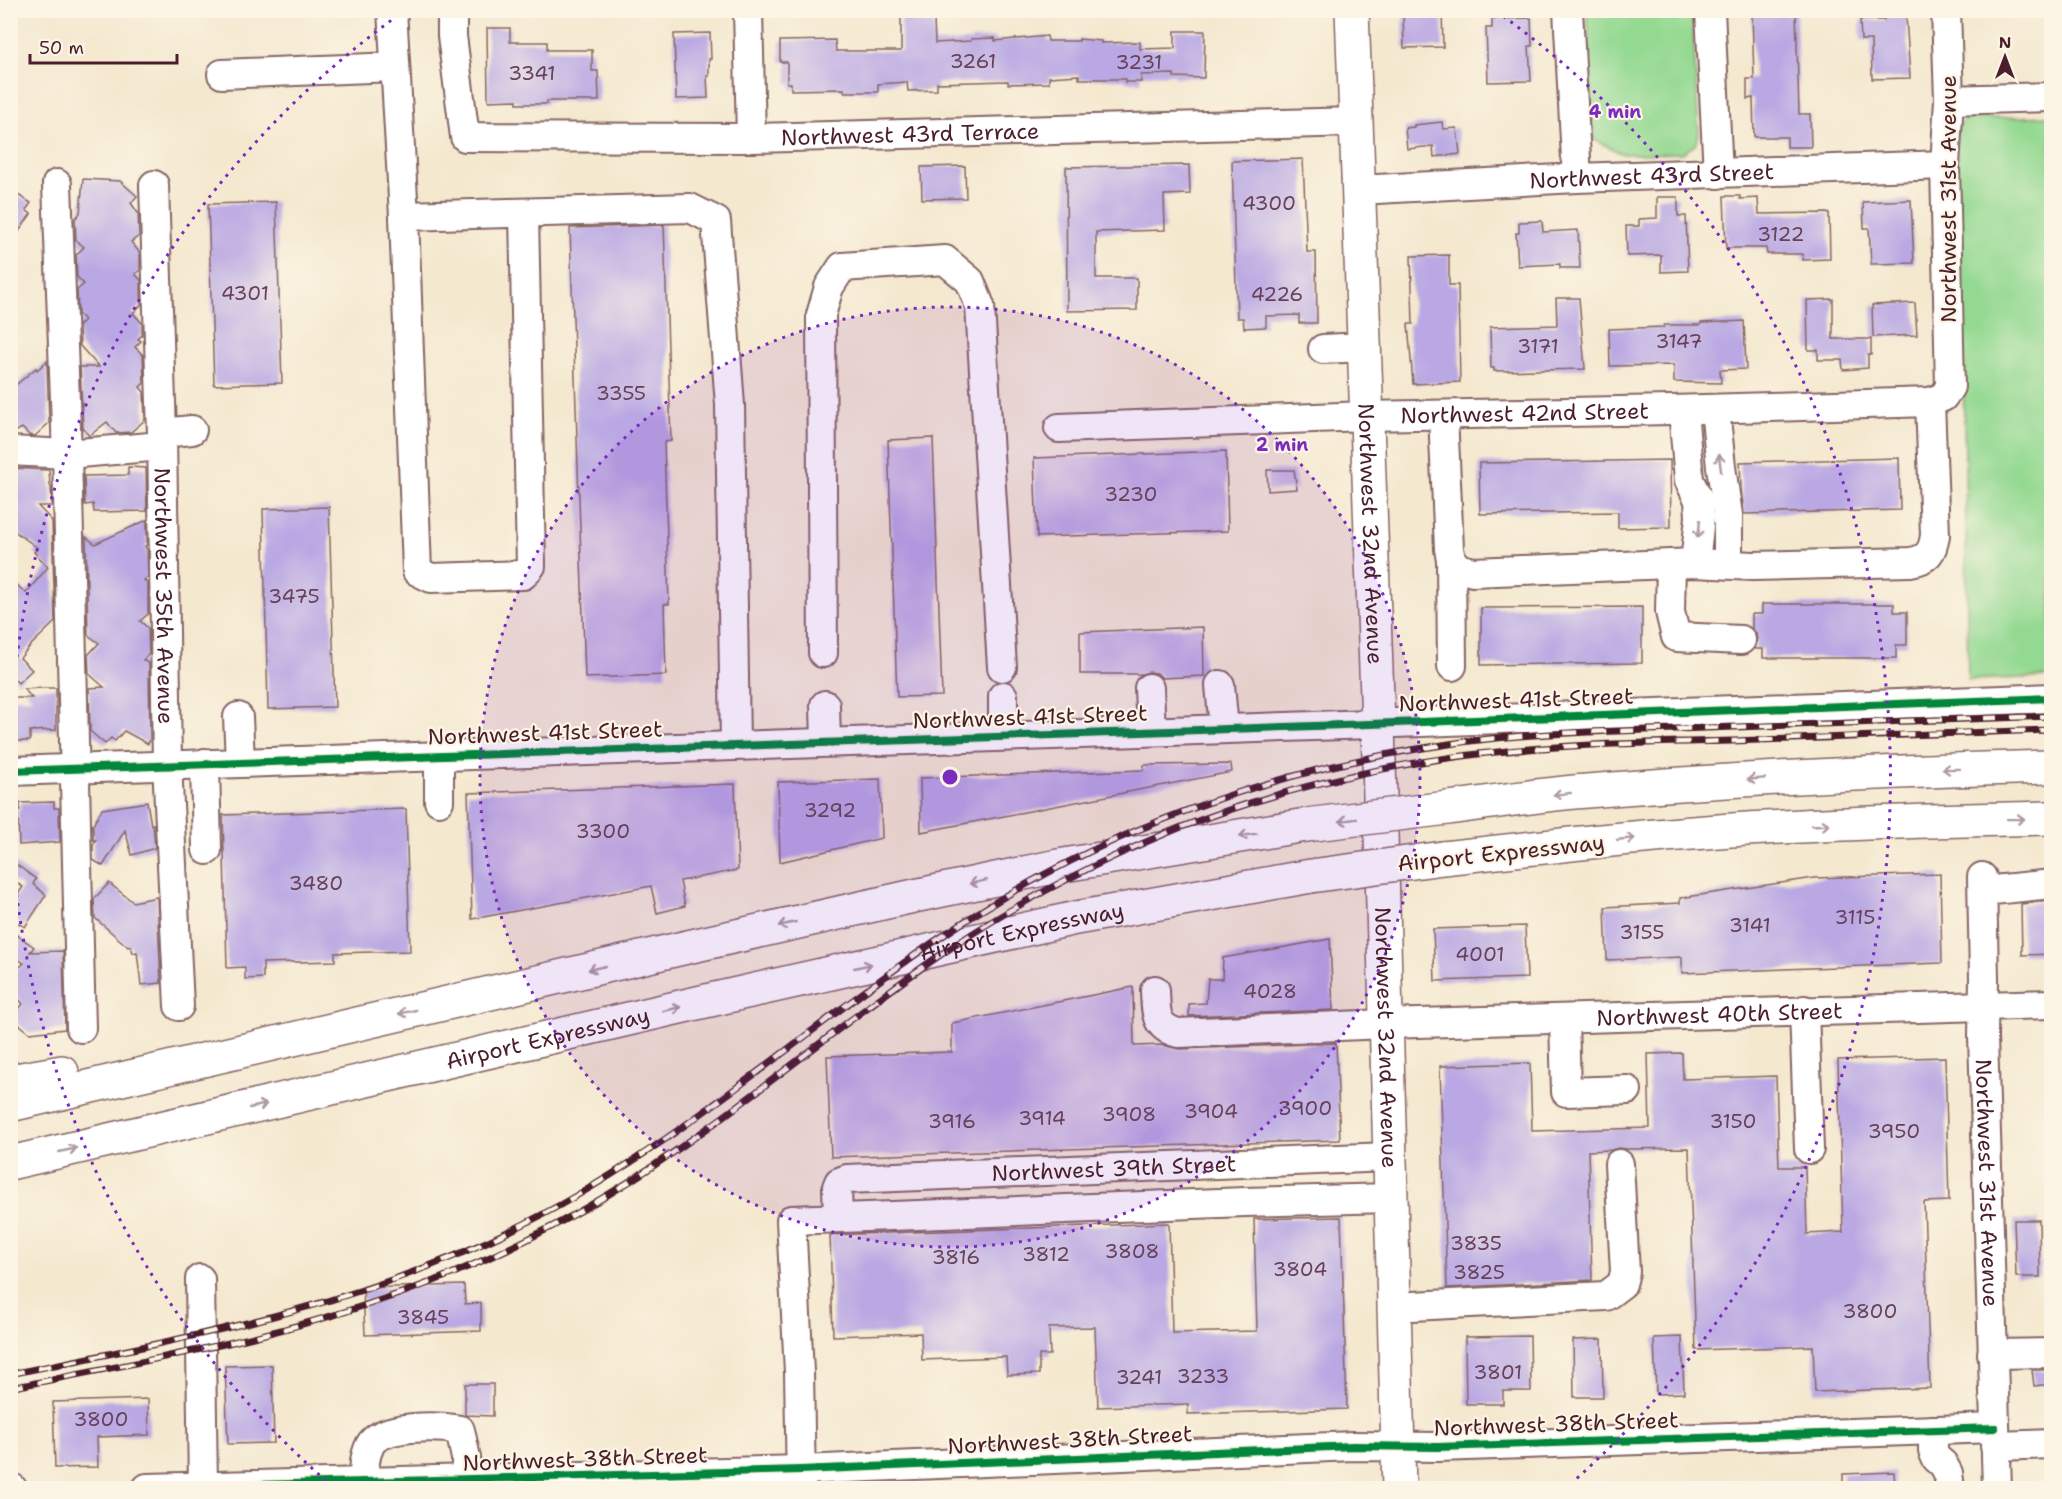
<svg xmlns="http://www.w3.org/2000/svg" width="2062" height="1499" font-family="'Shantell Sans',sans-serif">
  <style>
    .green { fill: #94d992; stroke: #6f7c5e; stroke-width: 1.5 }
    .building { fill: #b9a8e3 }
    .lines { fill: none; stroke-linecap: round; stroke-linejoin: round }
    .minor-casing { stroke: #866564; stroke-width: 32 }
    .major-casing { stroke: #866564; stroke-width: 36 }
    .highway-casing { stroke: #866564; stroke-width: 36 }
    .minor { stroke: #fff; stroke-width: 28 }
    .major { stroke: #fff; stroke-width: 33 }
    .highway { stroke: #fff; stroke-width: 33 }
    .rail-casing { stroke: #4a1f2b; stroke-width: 7 }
    .rail { stroke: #fcf5e5; stroke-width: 4.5; stroke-dasharray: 14; stroke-linecap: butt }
    .highway-bridge-casing { stroke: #866564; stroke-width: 36; stroke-linecap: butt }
    .highway-bridge { stroke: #fff; stroke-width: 33 }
    .cycleway-casing { stroke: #fcf5e5; stroke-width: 11 }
    .cycleway { stroke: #00873e; stroke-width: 8 }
    .oneway { stroke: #ae9aa0 }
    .ring { fill: none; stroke: #7b2cbf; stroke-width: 3; stroke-dasharray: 3 6 }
    .labels { text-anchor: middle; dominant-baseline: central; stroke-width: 4.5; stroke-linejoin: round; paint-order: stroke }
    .number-label { font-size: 20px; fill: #664159 }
    .street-label { font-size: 22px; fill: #4a1f2b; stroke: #fcf5e5 }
    .centre { fill: #7b2cbf; stroke: #fcf5e5; stroke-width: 3 }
    .ring-label { font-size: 18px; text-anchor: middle; font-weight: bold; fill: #7b2cbf; stroke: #fcf5e5; stroke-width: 4.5; stroke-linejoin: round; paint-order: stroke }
  </style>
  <rect width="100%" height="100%" fill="#fcf5e5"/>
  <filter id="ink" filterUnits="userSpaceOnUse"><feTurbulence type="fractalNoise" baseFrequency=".0167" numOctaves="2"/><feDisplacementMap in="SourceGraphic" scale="12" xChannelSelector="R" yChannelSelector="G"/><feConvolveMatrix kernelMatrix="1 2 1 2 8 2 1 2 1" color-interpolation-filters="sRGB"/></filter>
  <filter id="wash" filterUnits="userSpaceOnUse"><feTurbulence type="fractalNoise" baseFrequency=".008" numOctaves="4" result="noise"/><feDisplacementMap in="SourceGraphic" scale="24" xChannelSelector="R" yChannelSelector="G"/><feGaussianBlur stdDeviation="1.35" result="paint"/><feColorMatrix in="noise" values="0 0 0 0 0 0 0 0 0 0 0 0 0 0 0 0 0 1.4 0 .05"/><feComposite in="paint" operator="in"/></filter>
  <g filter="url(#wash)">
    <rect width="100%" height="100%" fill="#f4e8cf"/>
    <g class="green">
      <polygon points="1587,11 1692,11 1699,135 1695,145 1682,153 1639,154 1623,154 1593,139"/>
      <polygon points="2051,116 2051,677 1968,680 1965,457 1956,132 1959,125 1966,119"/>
    </g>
    <g id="blocks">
      <g class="building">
        <polygon points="1403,10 1442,10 1443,47 1404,48"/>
        <polygon points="1762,10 1796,10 1799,114 1810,114 1811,147 1787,147 1787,137 1754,137 1753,98 1747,99 1747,79 1754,79 1752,12 1762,12"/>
        <polygon points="1906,16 1910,78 1872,79 1871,40 1861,40 1860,20 1884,20 1884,17"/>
        <polygon points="901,17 934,19 935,43 971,41 971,39 995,38 995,41 1047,36 1048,41 1079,41 1079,39 1101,41 1101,43 1140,42 1140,49 1175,48 1175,31 1205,31 1204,78 1174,77 1174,74 1141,75 1141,82 1125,82 1125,79 1079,79 1079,75 1049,77 1049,83 1008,84 1008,81 937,83 937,90 908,91 907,82 878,84 878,92 844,92 844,89 791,90 791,83 787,83 787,62 780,62 780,41 835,40 836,51 901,51"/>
        <polygon points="1531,18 1532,46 1529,46 1531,81 1488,82 1486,28 1492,28 1492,19"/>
        <polygon points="487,28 510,28 510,42 547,42 547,50 592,50 592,71 598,71 599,101 547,101 547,104 517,104 517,100 488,101"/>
        <polygon points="710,33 711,59 709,59 709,76 707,76 708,98 676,99 674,34"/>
        <polygon points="1442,122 1443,129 1457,128 1460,154 1434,157 1433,146 1407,149 1405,128 1414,127 1414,125"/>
        <polygon points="1303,159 1307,252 1316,252 1317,323 1299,323 1299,315 1266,316 1266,327 1244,328 1243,318 1237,318 1232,161"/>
        <polygon points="1189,165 1190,194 1164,195 1165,230 1096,232 1096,278 1137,278 1137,310 1067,311 1066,167"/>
        <polygon points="965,166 966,198 922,199 921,167"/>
        <polygon points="83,179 120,181 137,196 131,203 138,213 139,236 131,242 140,253 140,270 135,274 141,280 141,305 133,313 142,323 142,335 138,339 141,341 135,347 143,355 144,383 140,387 144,392 145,420 131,432 116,433 107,422 89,436 83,428 80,367 99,367 80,346 79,325 84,320 78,314 77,290 84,284 77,277 76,255 84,247 76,240 75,219 80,213"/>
        <polygon points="10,190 31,203 26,210 31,214 10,244"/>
        <polygon points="1724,196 1740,196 1740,199 1758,198 1759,214 1829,213 1830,259 1803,260 1803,254 1767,254 1766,248 1726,248"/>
        <polygon points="1657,197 1678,197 1678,216 1686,216 1688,271 1661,272 1661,255 1627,256 1626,226 1639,226 1639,219 1657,218"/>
        <polygon points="1911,200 1914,263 1871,264 1869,228 1864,228 1863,202"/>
        <polygon points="276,202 282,383 214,385 208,204"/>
        <polygon points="1542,221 1543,232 1578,230 1580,268 1560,268 1560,264 1518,266 1516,233 1519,233 1519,222"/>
        <polygon points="664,225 671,441 664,442 669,604 664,604 666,675 585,678 570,228"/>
        <polygon points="1449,255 1449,285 1458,285 1460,382 1413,384 1408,324 1413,324 1411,256"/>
        <polygon points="1556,298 1579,298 1585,369 1494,371 1494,368 1491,368 1490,327 1557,325"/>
        <polygon points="1833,299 1833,339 1871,339 1871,355 1868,355 1868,368 1843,370 1842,360 1818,360 1818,350 1808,350 1807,300"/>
        <polygon points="1915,303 1917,335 1873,337 1872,305"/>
        <polygon points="1744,321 1746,369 1720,370 1721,383 1674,382 1674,365 1610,366 1609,329 1664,327 1664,325 1701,325 1701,323"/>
        <polygon points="47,361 49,423 35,436 29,435 22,428 10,435 10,390 36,368 37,370"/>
        <polygon points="933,438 942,696 897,697 888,440"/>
        <polygon points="1226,451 1228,531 1037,537 1034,458"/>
        <polygon points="1899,458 1900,510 1744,514 1741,488 1740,462"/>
        <polygon points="1670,460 1671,527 1618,528 1618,512 1480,514 1479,463"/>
        <polygon points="128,467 146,468 147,511 94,512 93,504 85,505 84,476 128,475"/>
        <polygon points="10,468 49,470 50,485 51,487 52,506 38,506 52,521 55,622 31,645 20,658 32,670 18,683 10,675 10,579 26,593 48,567 34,552 38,548 10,528"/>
        <polygon points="1267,470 1294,470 1297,489 1268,491"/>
        <polygon points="329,507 335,707 268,709 263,509"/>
        <polygon points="147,520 147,545 145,546 147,549 148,577 144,580 148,584 148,614 140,621 148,628 149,654 143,660 149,664 150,740 148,744 124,731 115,741 111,738 105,744 90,731 89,688 104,687 89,674 88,655 99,643 88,635 86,537 95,544"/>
        <polygon points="1762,604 1894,604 1894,612 1907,612 1907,645 1896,645 1896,658 1763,658 1763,649 1755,649 1757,640 1756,633 1752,629 1752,614 1762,614"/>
        <polygon points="1642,607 1642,663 1481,665 1481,608"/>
        <polygon points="1203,627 1204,676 1162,678 1157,673 1149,672 1142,674 1080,674 1080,632"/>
        <polygon points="41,688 56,688 56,730 30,731 30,741 10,741 10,698 32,698 24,689"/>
        <polygon points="1231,764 1232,772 921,832 920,778 1144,770 1144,765"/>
        <polygon points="880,779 882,838 780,862 778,782"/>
        <polygon points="735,784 738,870 680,881 685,906 657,913 651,886 472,919 468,793"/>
        <polygon points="54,802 54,808 59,808 60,842 19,845 18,810 20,810 20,803"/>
        <polygon points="147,802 151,825 153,824 155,848 132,855 125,830 103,866 93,860 93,845 96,840 93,840 93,825 102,809"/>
        <polygon points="406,809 410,951 335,953 335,961 263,963 263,978 245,979 245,967 227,968 223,815"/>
        <polygon points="10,860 36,879 33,884 46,895 25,927 10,918 10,905 23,887 10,879"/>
        <polygon points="1940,874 1942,963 1682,973 1682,957 1607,960 1605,907 1680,903 1680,898 1814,878"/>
        <polygon points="109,883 133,902 157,897 161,983 141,985 137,952 133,953 131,946 128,947 95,918 94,899"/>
        <polygon points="2052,901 2052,954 2022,955 2021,904"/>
        <polygon points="1525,926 1527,978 1435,981 1433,929"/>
        <polygon points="17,935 34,947 30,952 63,951 65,1029 30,1033 11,1018 23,1004 10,989 10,976 24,963 10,954 10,944"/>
        <polygon points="1330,939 1333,1010 1189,1016 1189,1004 1206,1003 1208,979 1222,979 1223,958"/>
        <polygon points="1133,987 1134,1046 1163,1045 1179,1049 1336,1043 1340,1140 831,1157 827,1056 952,1052 952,1023"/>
        <polygon points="1682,1053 1683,1079 1776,1076 1779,1167 1805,1167 1807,1234 1843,1232 1838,1060 1945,1057 1949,1201 1924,1202 1930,1388 1815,1392 1813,1346 1696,1350 1689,1148 1627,1149 1619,1148 1611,1150 1588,1151 1592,1280 1447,1288 1440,1066 1530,1063 1532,1131 1650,1128 1648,1054"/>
        <polygon points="1341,1217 1347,1409 1188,1414 1188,1404 1098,1407 1095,1327 1049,1328 1050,1355 1039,1355 1039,1374 1007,1375 1006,1357 922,1360 921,1333 833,1336 830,1235 1169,1223 1172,1333 1257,1331 1254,1219"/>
        <polygon points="2014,1220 2039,1220 2040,1277 2016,1277"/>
        <polygon points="464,1285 465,1304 481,1303 481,1331 365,1335 363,1288"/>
        <polygon points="1530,1336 1531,1391 1503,1391 1503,1404 1466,1404 1465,1337"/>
        <polygon points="1682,1337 1684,1393 1656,1394 1654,1338"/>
        <polygon points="1602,1339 1603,1397 1574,1397 1573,1340"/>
        <polygon points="272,1365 274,1443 228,1444 225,1366"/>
        <polygon points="2032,1370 2050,1370 2051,1384 2034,1386"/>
        <polygon points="465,1384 493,1384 493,1416 465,1415"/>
        <polygon points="148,1399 149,1435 97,1437 98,1467 55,1468 53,1402"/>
        <polygon points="1894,1472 1895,1488 1843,1488 1843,1474"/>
      </g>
    </g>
  </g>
  <g filter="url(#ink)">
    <use href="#blocks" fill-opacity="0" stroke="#866564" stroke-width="1.5"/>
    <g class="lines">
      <g class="minor-casing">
        <g id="minor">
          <polyline points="392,10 404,216"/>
          <path id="s1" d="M452 10V36L465 137 751 138 1356 122"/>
          <polyline points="748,10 751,138"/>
          <polyline points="1568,10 1577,178"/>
          <polyline points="1710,10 1718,174"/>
          <polyline points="222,74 395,67"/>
          <polyline points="1949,100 2052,97"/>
          <polyline points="57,184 67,454 81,1028"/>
          <path id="s2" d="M154 185 162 433 167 764 179 1006"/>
          <path id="s3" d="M1358 190 1577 178 1945 165"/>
          <polyline points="524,213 531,566 523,575 431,578 417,571 404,216 690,208 716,221 730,405 735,745"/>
          <polyline points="1323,349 1364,347"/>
          <polyline points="1715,409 1721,467 1728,515 1728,563"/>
          <polyline points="1683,410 1689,480 1699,500 1700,517 1695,563"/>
          <path d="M1443 415 1449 549 1451 559 1458 568 1473 572 1695 563 1753 566 1910 562C1927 560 1933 552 1935 535L1930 402"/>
          <path id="s4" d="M1059 428 1366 416 1671 410 1930 402 1943 397 1950 387 1945 165 1949 100 1946 10"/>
          <polyline points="162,433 192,430"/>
          <polyline points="10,451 67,454 162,446"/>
          <polyline points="1451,559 1452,666"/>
          <polyline points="1671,564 1670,612 1676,637 1741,640"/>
          <polyline points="823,653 821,315 829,287 842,267 945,260 970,281 980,306 1002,667"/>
          <polyline points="1220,685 1224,729"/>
          <polyline points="1149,688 1151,731"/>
          <polyline points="1003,696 1003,736"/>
          <polyline points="825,705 826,742"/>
          <polyline points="238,717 240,762"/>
          <polyline points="439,755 439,801"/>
          <polyline points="205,763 207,850"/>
          <polyline points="10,771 1343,725 2052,698"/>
          <path id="s5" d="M1982 877 1984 979 1983 1037 1997 1488"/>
          <polyline points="1983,891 2052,884"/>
          <path id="s6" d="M1155 990C1156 1011 1154 1027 1178 1033L1386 1024 2052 1004"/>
          <polyline points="1804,1010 1809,1149"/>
          <polyline points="1564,1020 1566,1092 1627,1090"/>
          <path id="s7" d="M838 1218 837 1187 839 1182 847 1179 1389 1157"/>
          <polyline points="200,1279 203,1488"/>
          <polyline points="1393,1307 1606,1296 1622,1284 1625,1272 1619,1164"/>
          <polyline points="1992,1354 2052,1353"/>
          <polyline points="1933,1430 1933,1451 1936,1458 1943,1464 1948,1473 1950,1488"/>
          <polyline points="1995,1446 2052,1444"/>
          <path d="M364 1482C364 1470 364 1457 370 1445 381 1424 439 1426 460 1430L466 1458V1481"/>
          <polyline points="10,1488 12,1488"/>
          <polyline points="147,1488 801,1470 1353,1446 1438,1447 1995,1428"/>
          <polyline points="801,1488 799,1372 791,1220 1245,1202 1390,1198"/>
        </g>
      </g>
      <g class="major-casing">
        <g id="major">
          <path id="s8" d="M1352 10 1378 724 1399 1488"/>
        </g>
      </g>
      <g class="highway-casing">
        <g id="highway">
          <path d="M1448 808C1490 802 1532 796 1574 792 1733 779 1892 771 2052 767"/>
          <path d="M1443 858C1550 846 1657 834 1765 828 1860 822 1956 820 2052 818"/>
          <polyline points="10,1081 62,1072"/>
          <polyline points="10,1105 683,948 914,896 1058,866 1306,825"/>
          <path id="s9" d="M10 1163 697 1003 1076 918 1311 876"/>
        </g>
      </g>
      <use href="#minor" class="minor"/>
      <use href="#major" class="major"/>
      <use href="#highway" class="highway"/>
      <g class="rail-casing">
        <g id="rail">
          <path d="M10 1374C188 1338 363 1306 526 1223 677 1147 802 1031 941 937 1092 834 1268 770 1449 744 1495 737 1541 734 1588 732L2052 716"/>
          <path d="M10 1388C133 1363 257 1342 375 1302 455 1276 533 1240 606 1196 729 1122 835 1025 955 945 1025 898 1101 860 1179 828 1275 791 1376 766 1478 754 1562 744 1647 743 1732 741 1838 737 1945 733 2052 730"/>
        </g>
      </g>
      <use href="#rail" class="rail"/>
      <g class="highway-bridge-casing">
        <g id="highway-bridge">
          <polyline points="1306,825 1448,808"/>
          <polyline points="1311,876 1443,858"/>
        </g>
      </g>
      <use href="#highway-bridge" class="highway-bridge"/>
      <g class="cycleway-casing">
        <g id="cycleway">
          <polyline points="10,771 1343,725 2052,698"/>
          <polyline points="147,1488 801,1470 1353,1446 1438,1447 1995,1428"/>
        </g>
      </g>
      <use href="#cycleway" class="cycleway"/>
    </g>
    <defs><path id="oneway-shaft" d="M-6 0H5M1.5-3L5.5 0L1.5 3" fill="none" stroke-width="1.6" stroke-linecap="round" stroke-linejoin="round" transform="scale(1.5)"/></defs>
    <g class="oneway">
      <use href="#oneway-shaft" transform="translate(1720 463) rotate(-97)"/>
      <use href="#oneway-shaft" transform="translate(1699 529) rotate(97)"/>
      <use href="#oneway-shaft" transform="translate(1951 769) rotate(179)"/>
      <use href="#oneway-shaft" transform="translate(1756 779) rotate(176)"/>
      <use href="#oneway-shaft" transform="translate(1562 794) rotate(173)"/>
      <use href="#oneway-shaft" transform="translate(2016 819) rotate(-1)"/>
      <use href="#oneway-shaft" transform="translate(1348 820) rotate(173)"/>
      <use href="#oneway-shaft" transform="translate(1821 825) rotate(-3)"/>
      <use href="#oneway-shaft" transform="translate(1248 835) rotate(171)"/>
      <use href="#oneway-shaft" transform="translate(1626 839) rotate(-5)"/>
      <use href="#oneway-shaft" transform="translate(978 882) rotate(168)"/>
      <use href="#oneway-shaft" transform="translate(787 924) rotate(167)"/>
      <use href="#oneway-shaft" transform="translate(863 966) rotate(-13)"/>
      <use href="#oneway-shaft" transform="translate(597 968) rotate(167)"/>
      <use href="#oneway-shaft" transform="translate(672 1009) rotate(-13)"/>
      <use href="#oneway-shaft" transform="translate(407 1012) rotate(167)"/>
      <use href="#oneway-shaft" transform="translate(258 1106) rotate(-13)"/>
      <use href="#oneway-shaft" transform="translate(68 1150) rotate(-13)"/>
    </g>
  </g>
  <circle cx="950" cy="777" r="470" fill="#7b2cbf" fill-opacity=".12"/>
  <g class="ring">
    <circle cx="950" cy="777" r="470"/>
    <path d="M333 1487A941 941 0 0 1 11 834M11 720A941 941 0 0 1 404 11M1496 11A941 941 0 0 1 1567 1487"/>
  </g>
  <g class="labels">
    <g class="number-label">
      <text x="973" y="61">3261</text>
      <text x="1139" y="62">3231</text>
      <text x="532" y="73">3341</text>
      <text x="1269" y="203">4300</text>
      <text x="1781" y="234">3122</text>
      <text x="245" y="293">4301</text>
      <text x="1277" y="294">4226</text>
      <text x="1679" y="341">3147</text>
      <text x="1538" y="346">3171</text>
      <text x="621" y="393">3355</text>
      <text x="1131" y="494">3230</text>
      <text x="294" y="596">3475</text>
      <text x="830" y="810">3292</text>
      <text x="603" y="831">3300</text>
      <text x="316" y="883">3480</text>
      <text x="1855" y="917">3115</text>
      <text x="1750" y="925">3141</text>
      <text x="1642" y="932">3155</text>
      <text x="1480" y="954">4001</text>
      <text x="1270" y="991">4028</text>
      <text x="1305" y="1108">3900</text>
      <text x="1211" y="1111">3904</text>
      <text x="1129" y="1114">3908</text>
      <text x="1042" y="1118">3914</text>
      <text x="952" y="1121">3916</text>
      <text x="1733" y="1121">3150</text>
      <text x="1894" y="1131">3950</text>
      <text x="1476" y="1243">3835</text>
      <text x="1132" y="1251">3808</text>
      <text x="1046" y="1254">3812</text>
      <text x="956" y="1257">3816</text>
      <text x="1300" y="1269">3804</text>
      <text x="1479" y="1272">3825</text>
      <text x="1870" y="1311">3800</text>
      <text x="423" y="1317">3845</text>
      <text x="1498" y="1372">3801</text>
      <text x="1203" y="1376">3233</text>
      <text x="1139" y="1377">3241</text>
      <text x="101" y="1419">3800</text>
    </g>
    <g class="street-label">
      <text stroke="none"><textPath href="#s1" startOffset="573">Northwest 43rd Terrace</textPath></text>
      <text stroke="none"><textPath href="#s3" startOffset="294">Northwest 43rd Street</textPath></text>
      <text transform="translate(1948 199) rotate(-90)">Northwest 31st Avenue</text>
      <text stroke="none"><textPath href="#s4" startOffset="466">Northwest 42nd Street</textPath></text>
      <text stroke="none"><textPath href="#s8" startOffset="524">Northwest 32nd Avenue</textPath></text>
      <text stroke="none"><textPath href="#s2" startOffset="411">Northwest 35th Avenue</textPath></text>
      <text transform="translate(1516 700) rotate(-2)">Northwest 41st Street</text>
      <text transform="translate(1030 717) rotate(-2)">Northwest 41st Street</text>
      <text transform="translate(545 733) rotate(-2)">Northwest 41st Street</text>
      <text transform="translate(1501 853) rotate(-6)">Airport Expressway</text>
      <text stroke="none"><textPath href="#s9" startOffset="1038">Airport Expressway</textPath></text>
      <text stroke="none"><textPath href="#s6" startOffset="596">Northwest 40th Street</textPath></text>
      <text stroke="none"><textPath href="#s8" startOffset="1028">Northwest 32nd Avenue</textPath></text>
      <text stroke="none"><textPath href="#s9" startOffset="552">Airport Expressway</textPath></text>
      <text stroke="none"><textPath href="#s7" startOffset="312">Northwest 39th Street</textPath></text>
      <text stroke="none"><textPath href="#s5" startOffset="306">Northwest 31st Avenue</textPath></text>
      <text transform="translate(1556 1424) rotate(-2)">Northwest 38th Street</text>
      <text transform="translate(1070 1440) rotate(-3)">Northwest 38th Street</text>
      <text transform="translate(585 1459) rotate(-2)">Northwest 38th Street</text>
    </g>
  </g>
  <circle cx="950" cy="777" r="9" class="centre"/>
  <g class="ring-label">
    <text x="1615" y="118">4 min</text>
    <text x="1282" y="451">2 min</text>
  </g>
  <rect width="2062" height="1499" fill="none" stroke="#fcf5e5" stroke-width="36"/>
  <g transform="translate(2005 57)" stroke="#fcf5e5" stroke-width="4.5" paint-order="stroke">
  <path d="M0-4.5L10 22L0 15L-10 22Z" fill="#4a1f2b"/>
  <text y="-9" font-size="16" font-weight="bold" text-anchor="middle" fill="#4a1f2b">N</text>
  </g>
  <path d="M30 54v9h147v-9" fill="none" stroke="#4a1f2b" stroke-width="3"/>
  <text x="39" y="54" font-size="18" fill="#4a1f2b" stroke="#fcf5e5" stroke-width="4.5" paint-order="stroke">50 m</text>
</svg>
